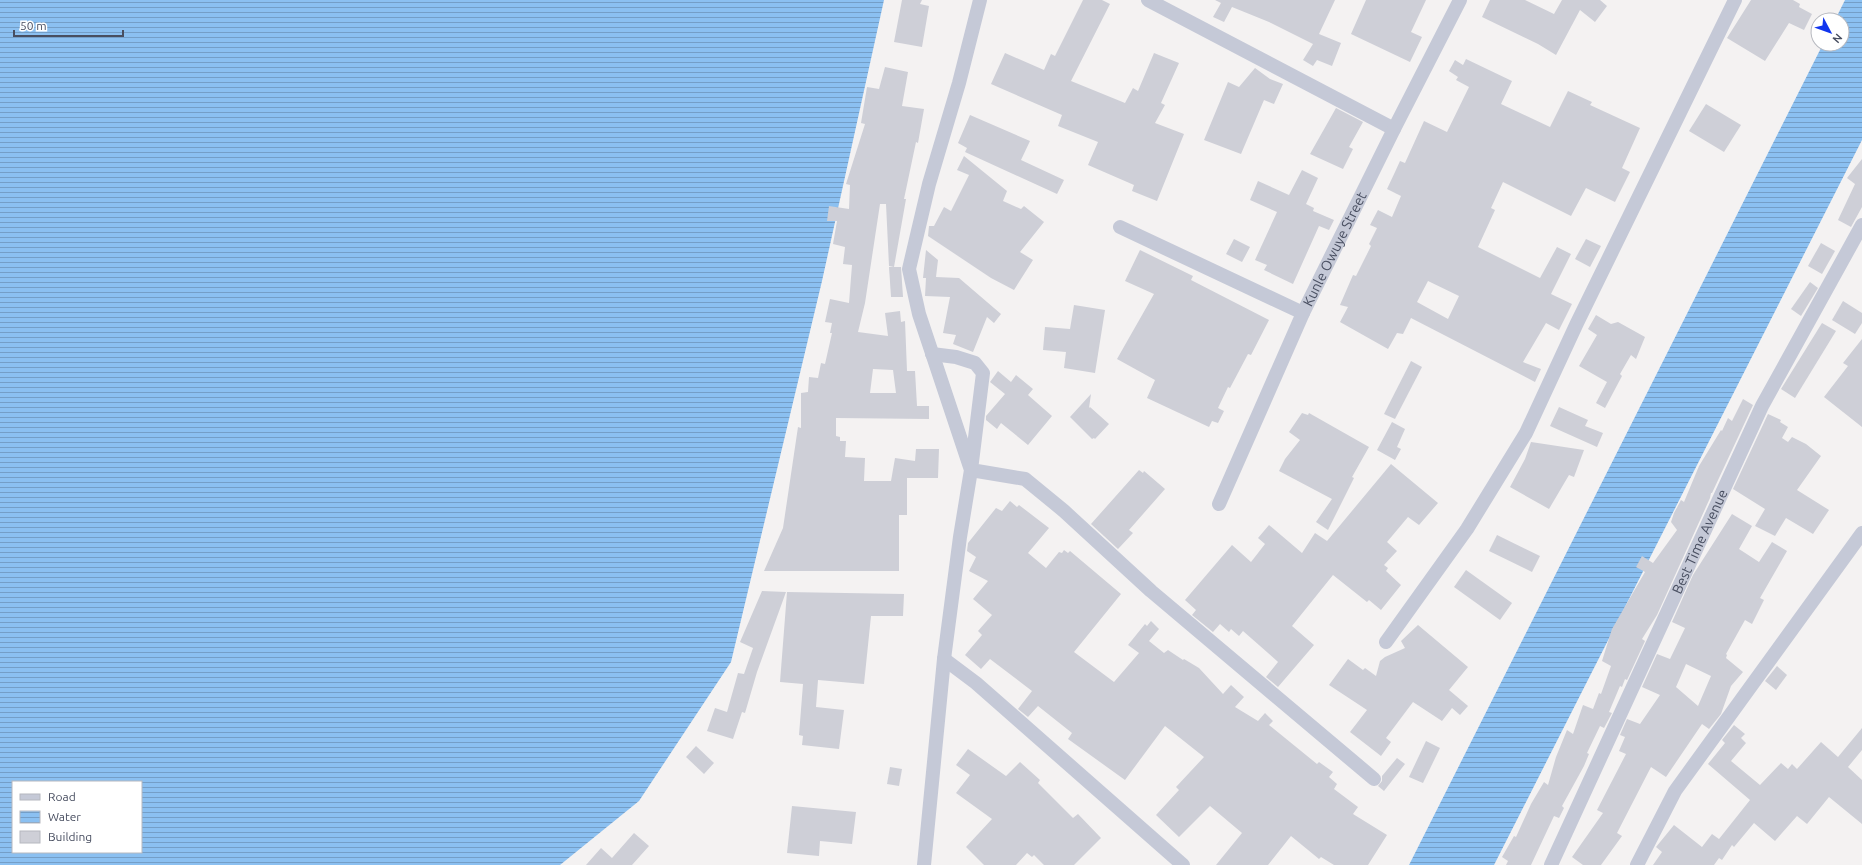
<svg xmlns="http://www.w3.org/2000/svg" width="1862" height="865" font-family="Ubuntu,sans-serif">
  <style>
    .water { fill: url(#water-rules); fill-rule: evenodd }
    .building { fill: #cecfd7; fill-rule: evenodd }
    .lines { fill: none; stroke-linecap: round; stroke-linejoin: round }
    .street { stroke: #c5c9d7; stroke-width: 14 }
    .labels { text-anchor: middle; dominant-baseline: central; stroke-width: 4; stroke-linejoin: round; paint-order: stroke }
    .street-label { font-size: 14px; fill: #484e60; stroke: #fff }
  </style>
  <defs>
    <pattern id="water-rules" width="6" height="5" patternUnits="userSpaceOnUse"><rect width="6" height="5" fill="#8bc0f1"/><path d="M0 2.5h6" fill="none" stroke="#749ec7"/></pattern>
  </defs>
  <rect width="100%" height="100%" fill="#f4f2f2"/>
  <g class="water">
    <path d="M0 0H884L822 281 731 662 639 801 560 865H0ZM13 782H141V852H13Z"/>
    <polygon points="1845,0 1862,0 1862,140 1494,865 1409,865 1823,44 1842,44 1842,20 1835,20"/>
  </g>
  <g class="building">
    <polygon points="902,0 922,0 920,4 929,6 922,47 894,42"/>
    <polygon points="1083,0 1102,0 1110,4 1071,81 1125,103 1133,88 1138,91 1154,53 1179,63 1161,103 1165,105 1155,123 1184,134 1157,201 1132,191 1134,185 1088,165 1098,142 1058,126 1062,115 991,84 1005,53 1044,70 1051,54 1055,56"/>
    <polygon points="1215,0 1335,0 1319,34 1341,43 1332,66 1317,60 1313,66 1303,60 1313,44 1269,22 1232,7 1224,22 1213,17 1221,3"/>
    <polygon points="1366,0 1426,0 1411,32 1422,37 1410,62 1351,34"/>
    <polygon points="1490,0 1525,0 1554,14 1562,0 1600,0 1607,6 1595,22 1580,10 1556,55 1538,44 1482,17"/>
    <polygon points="1751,0 1793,0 1800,4 1799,7 1812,14 1804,30 1789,23 1765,61 1727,38"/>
    <path d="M1466 59 1512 81 1501 104 1550 127 1568 91 1592 102 1590 105 1640 128 1622 168 1630 172 1615 202 1586 188 1571 216 1503 182 1491 208 1495 210 1478 247 1540 278 1557 247 1571 254 1551 294 1572 304 1559 330 1546 323 1523 362 1541 369 1535 382 1411 318 1403 334 1397 333 1388 349 1340 322 1348 307 1340 305 1353 275 1356 276 1371 246 1369 244 1377 228 1370 225 1378 210 1392 217 1401 196 1387 189 1395 172 1400 161 1405 163 1424 121 1447 132 1469 87 1456 80 1458 77 1449 71 1455 60 1463 65ZM1428 281 1459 296 1448 319 1417 302Z"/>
    <path d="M885 67 908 72 902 106 924 109 918 143 916 142 904 199H906L894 267 889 266 886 204H880L865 303 858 332 888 336 885 313 900 311 901 322 905 321 907 371H915L917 406H929V419L836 418V436L840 437V441H846L845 457 865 458 864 481H891L895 458 915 461 916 449H939L938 478H907V515H899V571H764L783 528 798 427 801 428V393L808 392 809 377 818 378 821 363 825 364 832 333H830L832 323 825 322 830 299 849 303 852 265 843 264 845 247 833 244 837 221H827L829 206 849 209 850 185 846 184 865 124 861 123 867 87 879 89ZM873 369 893 370 896 393H870Z"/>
    <polygon points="1255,68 1270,79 1283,84 1274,104 1264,100 1241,154 1204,140 1228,82 1239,87"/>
    <polygon points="1706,104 1741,125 1724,152 1689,131"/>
    <polygon points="1336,108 1363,122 1349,147 1353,149 1343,169 1310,154"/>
    <polygon points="970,115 1030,141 1021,160 1064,180 1057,194 965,152 967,148 958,143"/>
    <polygon points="964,156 1007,191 1003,201 1021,209 1024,206 1044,222 1020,252 1033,260 1014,290 991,278 928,236 929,226 934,226 944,207 951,211 969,175 957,170"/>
    <polygon points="1862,159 1862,207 1851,227 1838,220 1855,184 1847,178"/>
    <polygon points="1302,170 1318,178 1306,204 1314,208 1313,211 1334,220 1329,230 1319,226 1293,284 1264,270 1267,265 1255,260 1277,212 1250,200 1258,181 1289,195"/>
    <polygon points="1234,239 1250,247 1242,262 1226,254"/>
    <polygon points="1586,239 1601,246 1590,267 1575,259"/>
    <polygon points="1821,243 1835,251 1822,274 1808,266"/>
    <polygon points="926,250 938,260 936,277 959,278 1001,314 994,323 987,317 973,352 953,344 956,335 943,333 950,297 925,296 926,278 923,278"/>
    <polygon points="1140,250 1193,276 1191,280 1269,320 1251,355 1248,354 1230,388 1228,387 1218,408 1224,411 1218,423 1212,421 1209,427 1147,398 1155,380 1117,359 1154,294 1125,281"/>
    <polygon points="889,267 901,267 903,297 891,297"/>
    <polygon points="1810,282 1818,288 1801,316 1791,309"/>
    <polygon points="1843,301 1862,313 1862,323 1855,334 1832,320"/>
    <polygon points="1074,305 1105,310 1095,373 1064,368 1066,352 1043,350 1045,327 1070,329"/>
    <polygon points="1596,315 1611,324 1618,322 1645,337 1636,359 1631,355 1620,374 1622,376 1605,408 1596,403 1607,382 1579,366 1597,335 1588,329"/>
    <polygon points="1822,323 1836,331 1795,398 1781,389"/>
    <polygon points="1862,339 1862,427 1824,397 1848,366 1843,363"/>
    <polygon points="1411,361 1422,367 1395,419 1384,414"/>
    <polygon points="998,371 1011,382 1016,375 1033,389 1028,395 1052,416 1028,445 1001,423 997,429 986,420 986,416 1005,394 990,382"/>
    <polygon points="1091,394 1089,408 1090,407 1109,424 1095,439 1094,438 1092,439 1070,417"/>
    <polygon points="1743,399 1753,405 1712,493 1711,493 1710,498 1657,615 1642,639 1645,641 1627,680 1625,679 1622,687 1620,686 1609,712 1612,713 1604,728 1600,726 1587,753 1589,754 1584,766 1562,806 1564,808 1559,818 1554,816 1531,865 1506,865 1508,861 1502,857 1514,836 1516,837 1531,804 1544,782 1548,785 1556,757 1567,730 1573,734 1583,705 1593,709 1599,693 1601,694 1611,666 1602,661 1612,629 1645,572 1636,567 1642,556 1653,563 1677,530 1671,522 1674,513 1681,500 1684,502 1699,466 1721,430 1722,431 1728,418 1732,421"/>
    <polygon points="1559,407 1588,420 1585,426 1603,433 1597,447 1550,426"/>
    <polygon points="1302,413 1308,415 1309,413 1369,447 1352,477 1354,478 1328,530 1316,522 1332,499 1279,471 1285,459 1300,440 1289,432"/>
    <polygon points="1768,414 1781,420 1780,422 1788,427 1782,438 1788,442 1792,437 1806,444 1821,456 1797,490 1829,510 1813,534 1786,518 1775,536 1755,526 1765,509 1733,489"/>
    <polygon points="1392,422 1405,429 1397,447 1401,449 1395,460 1377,450"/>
    <polygon points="1531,442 1584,450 1574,477 1569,475 1549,509 1510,487 1525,459"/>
    <polygon points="1391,464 1438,503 1419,525 1408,517 1387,542 1397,551 1384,565 1388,568 1386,571 1401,585 1381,610 1369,600 1367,602 1333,575 1292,626 1314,645 1278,687 1266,677 1278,662 1277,661 1243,631 1239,636 1231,629 1229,632 1220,624 1213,632 1192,615 1196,610 1185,600 1232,545 1251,562 1265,544 1258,538 1269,525 1302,553 1315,533 1327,541"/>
    <polygon points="1139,470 1143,473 1144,471 1165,489 1129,530 1133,533 1118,549 1091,524"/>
    <polygon points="1010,501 1017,507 1019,505 1049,528 1028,553 1046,568 1059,552 1062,553 1064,550 1068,553 1070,551 1121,594 1074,652 1114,682 1139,653 1128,645 1145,624 1147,626 1151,621 1159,629 1149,641 1164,653 1168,650 1183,660 1184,659 1199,668 1223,694 1231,685 1244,697 1235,707 1258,721 1265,713 1273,721 1269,725 1317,764 1319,762 1333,772 1329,777 1337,784 1334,789 1358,807 1353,814 1387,835 1368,865 1334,865 1321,857 1319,859 1291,836 1268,865 1216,865 1242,833 1210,806 1179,837 1156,815 1179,790 1176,787 1204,757 1165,726 1125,780 1068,739 1072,733 1038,706 1028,717 1018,709 1032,691 990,659 981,669 965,655 982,635 978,631 992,615 973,599 988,581 969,571 976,557 967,551 968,543 996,508 1002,511"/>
    <path d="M1732 514 1752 526 1739 549 1759 562 1772 542 1787 551 1760 598 1764 600 1752 624 1745 620 1726 654 1727 655 1726 658 1743 672 1731 686 1721 714 1709 729 1702 724 1666 777 1651 767 1617 833 1622 836 1601 865H1583L1572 857 1603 813 1597 810 1626 754 1619 751 1625 737 1620 735 1627 719 1640 724 1660 695 1642 687 1657 654 1670 659 1685 628 1672 622 1693 575ZM1686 664 1711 676 1698 706 1676 687Z"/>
    <polygon points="1497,535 1540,556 1532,572 1489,551"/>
    <polygon points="1466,570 1512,603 1500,620 1454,587"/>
    <polygon points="762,591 786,592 757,672 745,713 742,712 733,739 707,731 715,708 727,712 738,673 744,674 753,648 740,642"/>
    <polygon points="787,592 904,594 903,616 871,616 864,684 818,680 816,707 844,710 839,749 802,745 803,736 799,735 803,684 780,682"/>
    <polygon points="1418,625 1468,667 1449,690 1468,706 1460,715 1452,708 1442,721 1413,702 1386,738 1391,742 1381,756 1350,732 1367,710 1329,685 1348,659 1363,670 1365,668 1376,676 1380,661 1385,657 1405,648 1401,641"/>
    <polygon points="1777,666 1787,675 1776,690 1765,681"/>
    <polygon points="1734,725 1745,734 1741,738 1746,743 1731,761 1760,785 1781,763 1788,769 1792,764 1797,769 1821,742 1838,757 1862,728 1862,750 1848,767 1862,780 1862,824 1829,797 1807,824 1797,816 1775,841 1754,823 1734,847 1732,845 1722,860 1719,858 1714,865 1653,865 1662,852 1656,847 1674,825 1702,847 1712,834 1719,839 1750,800 1708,764 1725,743 1722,740"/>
    <polygon points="1426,741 1440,748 1423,783 1409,777"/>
    <polygon points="696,746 714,763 704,774 686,757"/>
    <polygon points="968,749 1006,776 1020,762 1040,780 1038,783 1073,818 1078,814 1101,838 1074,865 1044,865 1034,855 1032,857 1027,853 1016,865 984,865 966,847 992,819 956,793 970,775 956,765"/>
    <polygon points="1397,758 1405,764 1384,791 1378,786 1382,781 1382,776"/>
    <polygon points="890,767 902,769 899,786 887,784"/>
    <polygon points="792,806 856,812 852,844 820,841 819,856 787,853"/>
    <polygon points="634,833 649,846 632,865 586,865 601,848 612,858"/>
  </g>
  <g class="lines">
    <g class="street">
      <polyline points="1148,0 1394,129"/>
      <polyline points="1120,227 1303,313"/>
      <polyline points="932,354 956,357 975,363 983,373 971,470 1025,479 1064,511 1151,591 1374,779"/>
      <path id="s1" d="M1219 504 1303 313 1394 129 1460 0"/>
      <polyline points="1386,642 1467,529 1526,433 1577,323 1735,0"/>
      <polyline points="944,659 976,683 1183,865"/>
      <polyline points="924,865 944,659 960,537 971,470 919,314 909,269 929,184 959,83 980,0"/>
      <path id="s2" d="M1551 865 1762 406 1862 225"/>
      <polyline points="1637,865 1675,791 1862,533"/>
    </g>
  </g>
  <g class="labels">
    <g class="street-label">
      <text stroke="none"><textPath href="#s1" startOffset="280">Kunle Owuye Street</textPath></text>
      <text stroke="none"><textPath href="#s2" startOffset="356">Best Time Avenue</textPath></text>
    </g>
  </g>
  <rect x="12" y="781" width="130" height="72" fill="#ffffff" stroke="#b6b8bf"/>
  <rect x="20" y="794" width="20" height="6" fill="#c5c9d7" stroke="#b6b8bf"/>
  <text x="48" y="801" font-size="12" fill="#484e60">Road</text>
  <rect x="20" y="811" width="20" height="12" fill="url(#water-rules)" stroke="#b6b8bf"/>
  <text x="48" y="821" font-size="12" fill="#484e60">Water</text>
  <rect x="20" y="831" width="20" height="12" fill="#cecfd7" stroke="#b6b8bf"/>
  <text x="48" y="841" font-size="12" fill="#484e60">Building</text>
  <g transform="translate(1830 32) rotate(131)"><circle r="19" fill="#ffffff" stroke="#b6b8bf"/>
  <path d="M0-3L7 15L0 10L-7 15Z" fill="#1135ee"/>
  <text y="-6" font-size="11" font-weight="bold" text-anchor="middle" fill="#484e60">N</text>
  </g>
  <path d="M14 30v6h109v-6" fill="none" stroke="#484e60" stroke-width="2"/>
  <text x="20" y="30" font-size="12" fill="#484e60" stroke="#ffffff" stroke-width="3" paint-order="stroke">50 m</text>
</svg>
